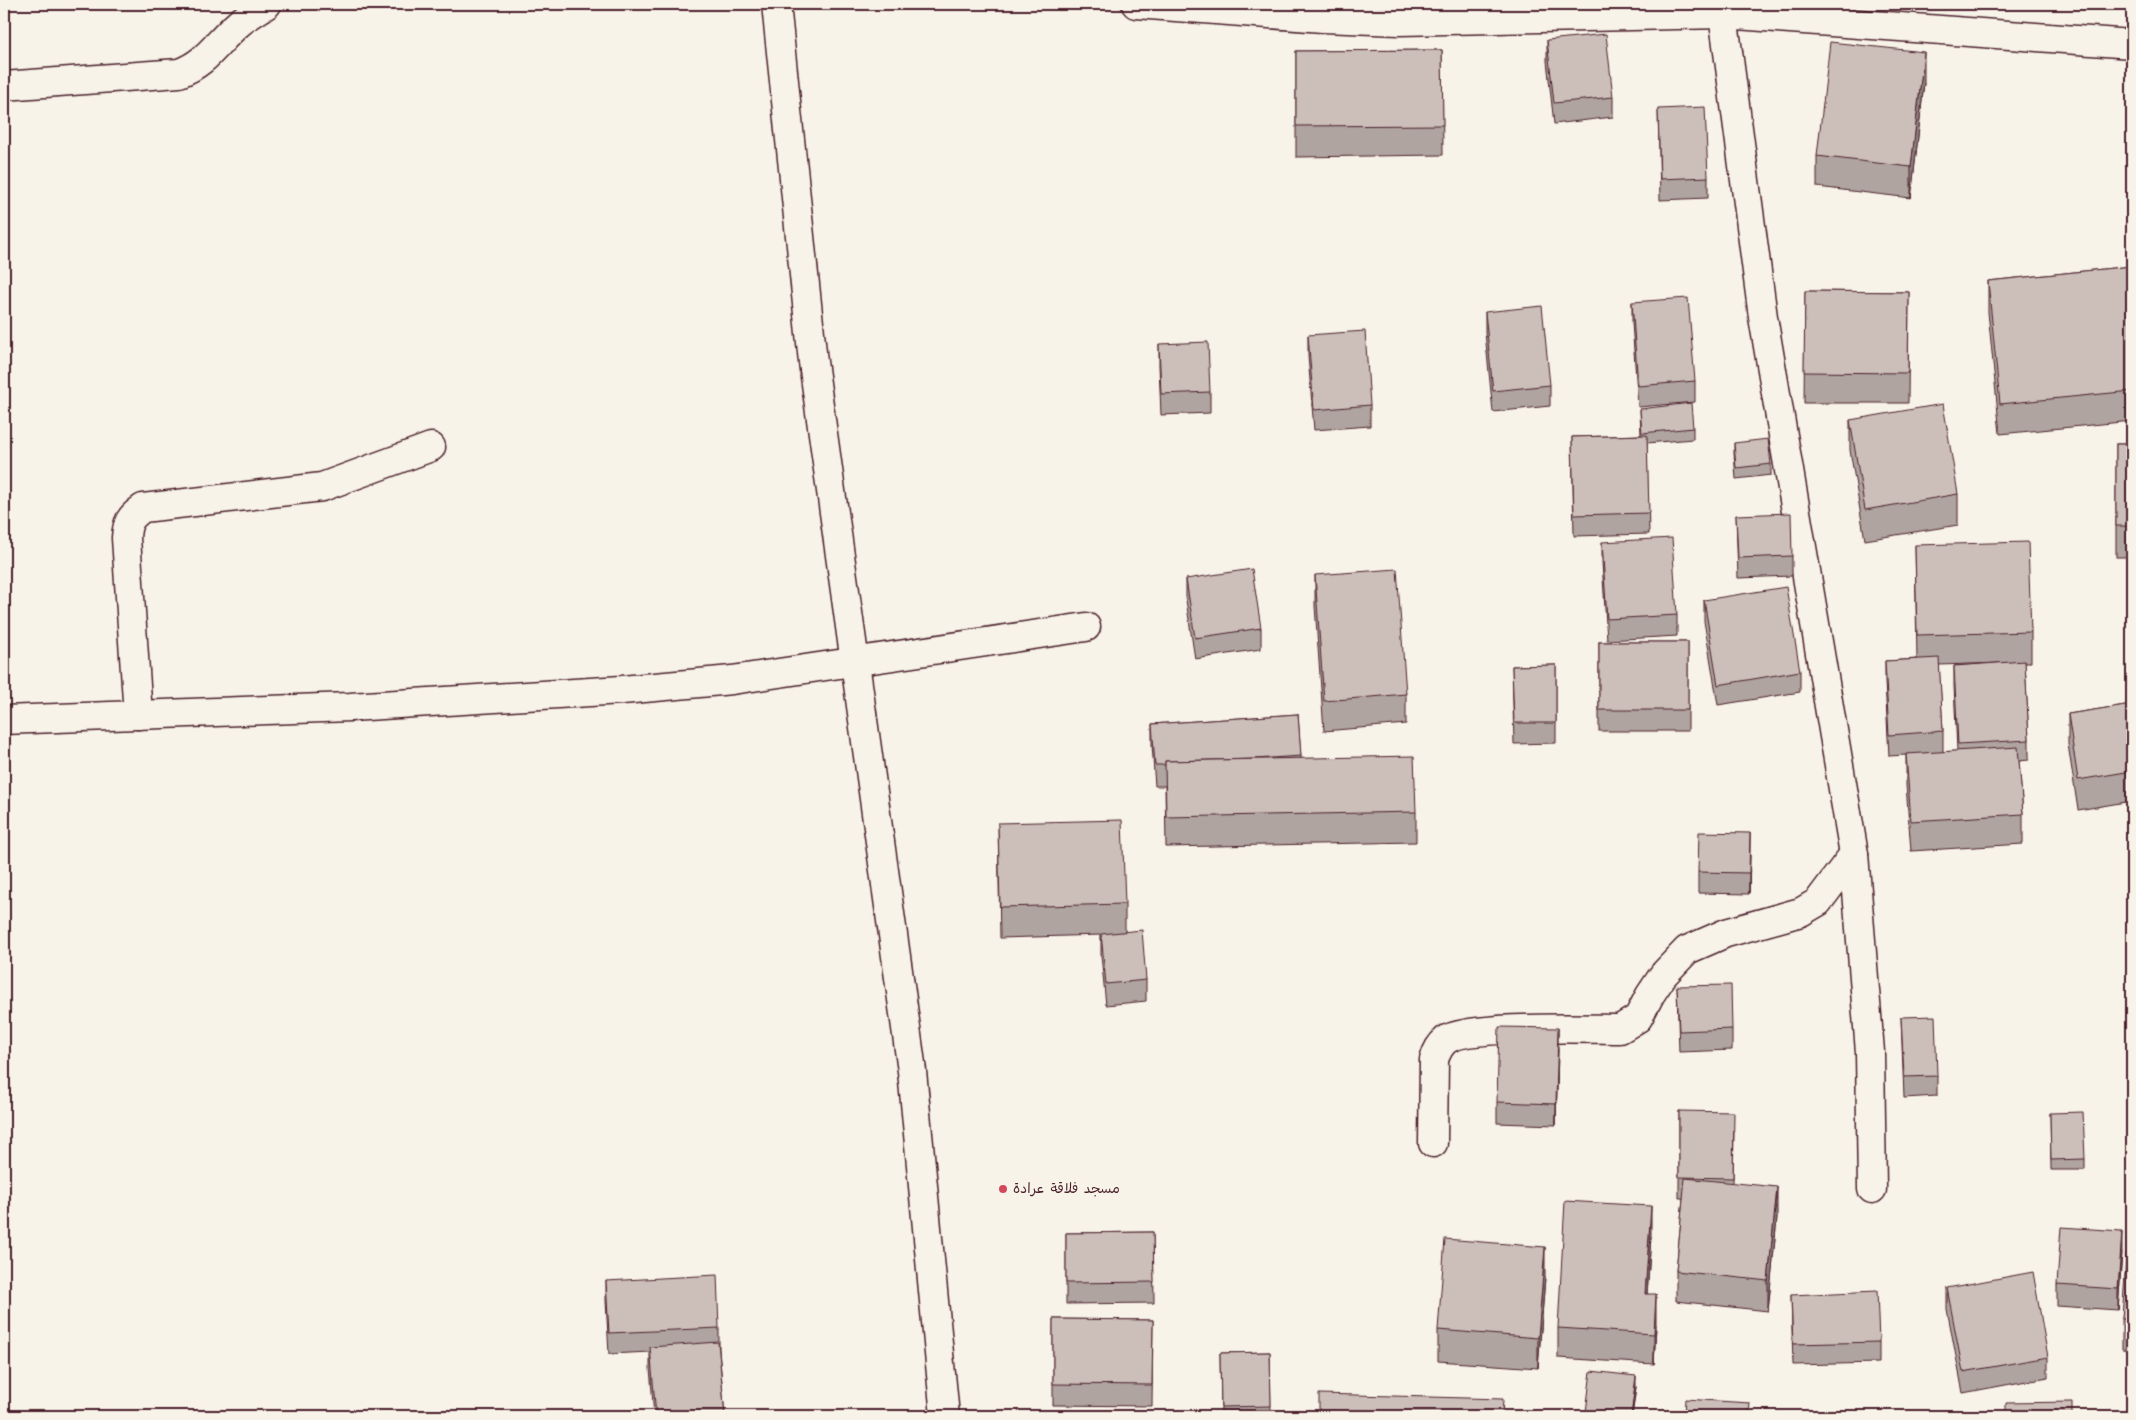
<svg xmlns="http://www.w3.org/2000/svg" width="2136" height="1420" font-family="Kalam,'Playpen Sans Arabic',sans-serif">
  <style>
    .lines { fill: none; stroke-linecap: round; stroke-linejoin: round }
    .minor-casing { stroke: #4a1f2b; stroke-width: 31 }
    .minor { stroke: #f7f3e8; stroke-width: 28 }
    .wall { fill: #afa49f; stroke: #4a1f2b; fill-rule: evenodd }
    .shaded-wall { fill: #8f8682; stroke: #4a1f2b }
    .building { fill: #ccbfb9; stroke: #4a1f2b }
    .poi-dot { fill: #d1495b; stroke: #f7f3e8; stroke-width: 2 }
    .labels { text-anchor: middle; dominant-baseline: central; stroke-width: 4.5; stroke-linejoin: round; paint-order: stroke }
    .poi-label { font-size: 14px; fill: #4a1f2b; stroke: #f7f3e8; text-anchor: start }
  </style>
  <rect width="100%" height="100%" fill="#f7f3e8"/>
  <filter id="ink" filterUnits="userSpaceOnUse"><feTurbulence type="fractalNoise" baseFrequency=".02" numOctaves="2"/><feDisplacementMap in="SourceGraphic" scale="10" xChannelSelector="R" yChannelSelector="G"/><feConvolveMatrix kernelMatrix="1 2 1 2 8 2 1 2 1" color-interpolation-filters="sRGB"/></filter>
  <g filter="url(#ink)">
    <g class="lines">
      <g class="minor-casing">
        <g id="minor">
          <polyline points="776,4 813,362 912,1071 945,1416"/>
          <polyline points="1136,4 1323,18 1399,21 1723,14 2132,44"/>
          <polyline points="1723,14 1763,317 1854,854 1870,1052 1872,1189"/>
          <path d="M4 86 179 73C207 63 216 43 238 24 247 16 258 10 267 4"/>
          <path d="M138 715 126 538C127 522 130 517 143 508L322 487 431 447"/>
          <polyline points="4,720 350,707 622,690 732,680 1086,627"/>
          <path d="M1433 1143 1434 1060C1436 1053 1440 1045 1446 1040 1466 1025 1588 1029 1620 1029L1638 1018 1650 995 1664 974 1687 950 1726 933 1801 912 1818 902 1854 854"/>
        </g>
      </g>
      <use href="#minor" class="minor"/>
    </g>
    <g class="wall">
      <polygon points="1547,40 1613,97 1613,117 1554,124 1547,61"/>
      <polygon points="1442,50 1443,155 1296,157 1296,51"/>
      <polygon points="1924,83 1911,198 1817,187 1817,156"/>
      <polygon points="1658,109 1708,177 1708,198 1660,200"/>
      <polygon points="2132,266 2132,421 2000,434 1988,312 1988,281"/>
      <polygon points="1805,291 1909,292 1908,403 1804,403"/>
      <polygon points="1632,302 1695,381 1695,402 1638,407 1632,323"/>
      <polygon points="1485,312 1550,385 1550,406 1493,412 1485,333"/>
      <polygon points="1308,335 1370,405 1370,426 1314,430 1308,356"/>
      <polygon points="1159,344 1210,392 1210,413 1161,415 1159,365"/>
      <polygon points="1640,409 1693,428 1693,439 1647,443 1649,534 1574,536 1572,437 1641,435"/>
      <polygon points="1850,420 1958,494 1958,525 1865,540 1850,450"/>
      <polygon points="1734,443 1771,464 1771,475 1736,479 1734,453"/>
      <rect x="2116" y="444" width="16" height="113"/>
      <polygon points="1736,515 1792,556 1792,576 1738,578"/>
      <polygon points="1602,542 1677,615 1677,636 1607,640 1602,563"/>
      <path d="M1915 545 2031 632V662H2025L2029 740V760L2019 761 2023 814V844L1911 851 1906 785V755L1889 756 1885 682V661L1917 659ZM2001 663 1954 666V686L1957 751 1943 752V731L1939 665Z"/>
      <polygon points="1315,575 1406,694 1406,724 1324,731 1315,606"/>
      <polygon points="1186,579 1261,628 1261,649 1195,659 1186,600"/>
      <polygon points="1704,600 1800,671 1800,692 1718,705 1704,621"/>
      <rect x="1599" y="642" width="89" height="89"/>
      <polygon points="1556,665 1556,743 1514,744 1512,666"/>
      <polygon points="2132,704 2132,801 2078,810 2068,744 2068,714"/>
      <polygon points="1298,714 1301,758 1416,812 1416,842 1166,847 1165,786 1155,786 1152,745 1152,724"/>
      <polygon points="998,823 1125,904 1125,932 1146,980 1146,1001 1106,1005 1101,955 1101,935 1000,938"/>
      <polygon points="1750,854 1749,894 1698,893 1698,872"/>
      <polygon points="1677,986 1732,1029 1732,1050 1679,1052"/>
      <polygon points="1901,1017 1937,1076 1937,1096 1904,1098"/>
      <polygon points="1558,1049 1556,1125 1497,1123 1497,1102"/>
      <polygon points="1679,1111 1734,1132 1733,1183 1777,1217 1768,1311 1676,1301 1676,1271 1683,1198 1679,1198"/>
      <polygon points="2050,1113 2085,1159 2085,1170 2051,1170"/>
      <polygon points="2132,1213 2132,1350 2122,1349 2122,1319"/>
      <polygon points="1153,1232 1154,1303 1066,1304 1066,1233"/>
      <polygon points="1651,1236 1647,1294 1656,1325 1654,1364 1558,1358 1558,1328"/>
      <polygon points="2122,1252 2118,1310 2057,1306 2057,1285"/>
      <polygon points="1545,1277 1538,1368 1438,1361 1438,1330"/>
      <polygon points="606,1281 719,1328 719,1349 725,1416 654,1416 650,1368 650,1352 609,1354 606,1301"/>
      <polygon points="1947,1288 2048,1357 2048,1377 1963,1393 1947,1309"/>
      <polygon points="1791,1295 1879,1342 1879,1363 1793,1365"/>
      <polygon points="1053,1319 1153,1320 1152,1406 1053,1405"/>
      <polygon points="1270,1352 1271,1416 1221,1416 1220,1353"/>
      <polygon points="1636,1387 1632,1416 1586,1416 1586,1412"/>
    </g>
    <g class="shaded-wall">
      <polygon points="1924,52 1924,83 1911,198 1911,167"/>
      <polygon points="1750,833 1750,854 1749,894 1749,873"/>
      <polygon points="1558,1028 1558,1049 1556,1125 1556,1104"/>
      <polygon points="1777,1187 1777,1217 1768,1311 1768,1281"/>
      <polygon points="1651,1206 1651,1236 1645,1324 1645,1294"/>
      <polygon points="2122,1231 2122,1252 2118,1310 2118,1289"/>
      <polygon points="1545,1247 1545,1277 1538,1368 1538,1338"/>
      <polygon points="1656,1294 1656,1325 1654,1364 1654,1334"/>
      <polygon points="1636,1376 1636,1387 1632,1416 1631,1416"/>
    </g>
    <g class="building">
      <polygon points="1606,34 1613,97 1554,103 1547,40"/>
      <polygon points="1830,42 1924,52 1911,167 1817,156"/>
      <polygon points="1442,50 1443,125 1296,126 1296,51"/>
      <polygon points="1705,107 1708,177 1660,179 1658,109"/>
      <polygon points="2132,266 2132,391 2000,404 1988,281"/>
      <polygon points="1805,291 1909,292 1908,373 1804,372"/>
      <polygon points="1688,298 1695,381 1638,386 1632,302"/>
      <polygon points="1542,306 1550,385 1493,391 1485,312"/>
      <polygon points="1365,331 1370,405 1314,410 1308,335"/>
      <polygon points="1208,342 1210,392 1161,394 1159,344"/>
      <polygon points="1691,403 1693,428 1642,433 1640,409"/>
      <polygon points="1943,404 1958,494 1865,510 1850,420"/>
      <polygon points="1647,435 1649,513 1574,515 1572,437"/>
      <polygon points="1768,439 1771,464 1736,468 1734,443"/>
      <rect x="2116" y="444" width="16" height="82"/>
      <polygon points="1791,513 1792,556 1738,558 1736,515"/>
      <polygon points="1672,538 1677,615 1607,619 1602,542"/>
      <polygon points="2028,542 2031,632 1917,635 1915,545"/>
      <polygon points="1252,569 1261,628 1195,638 1186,579"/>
      <polygon points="1397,569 1406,694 1324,701 1315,575"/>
      <polygon points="1786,587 1800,671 1718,685 1704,600"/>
      <rect x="1599" y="642" width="89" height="68"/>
      <polygon points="1939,658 1943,731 1889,735 1885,661"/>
      <polygon points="2025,661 2029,740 1958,744 1954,666"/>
      <polygon points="1556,665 1556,723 1514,723 1512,666"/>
      <polygon points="2132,704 2132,771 2078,780 2068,714"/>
      <polygon points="1298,714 1301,756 1255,759 1165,761 1165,765 1155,765 1152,724"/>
      <polygon points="2018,747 2023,814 1911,821 1906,754"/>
      <polygon points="1414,756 1416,812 1166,817 1165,761"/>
      <polygon points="1122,820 1125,904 1000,907 998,823"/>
      <polygon points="1699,832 1750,833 1749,873 1698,872"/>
      <polygon points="1142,930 1146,980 1106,984 1101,934"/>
      <polygon points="1731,985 1732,1029 1679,1031 1677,986"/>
      <polygon points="1935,1016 1937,1076 1904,1077 1901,1017"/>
      <polygon points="1499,1027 1558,1028 1556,1104 1497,1102"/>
      <polygon points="1679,1111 1734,1112 1733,1178 1679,1177"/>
      <polygon points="2083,1112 2085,1159 2051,1160 2050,1113"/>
      <polygon points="1685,1178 1777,1187 1768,1281 1676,1271"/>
      <polygon points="1565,1201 1651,1206 1645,1294 1656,1294 1654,1334 1558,1328"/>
      <polygon points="2129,1213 2132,1213 2132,1319 2122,1319"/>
      <polygon points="2061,1227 2122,1231 2118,1289 2057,1285"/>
      <polygon points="1153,1232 1154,1282 1066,1283 1066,1233"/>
      <polygon points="1445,1239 1545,1247 1538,1338 1438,1330"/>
      <polygon points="2033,1272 2048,1357 1963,1372 1947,1288"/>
      <polygon points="717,1275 719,1328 609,1333 606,1281"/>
      <polygon points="1877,1291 1879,1342 1793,1344 1791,1295"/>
      <polygon points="1053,1319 1153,1320 1152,1385 1053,1384"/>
      <polygon points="718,1342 725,1416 656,1416 650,1347"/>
      <polygon points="1270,1352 1271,1406 1221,1407 1220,1353"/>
      <polygon points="1591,1371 1636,1376 1631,1416 1624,1416 1586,1412"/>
      <polygon points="1319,1394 1503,1399 1502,1416 1319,1416"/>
      <polygon points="1685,1399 1750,1403 1749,1416 1684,1416"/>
      <polygon points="2072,1402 2072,1416 2006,1416 2006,1403"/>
    </g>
  </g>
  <circle class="poi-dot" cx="1003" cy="1189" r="5"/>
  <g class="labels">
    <g class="poi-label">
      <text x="1013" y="1189">مسجد فلاقة عرادة</text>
    </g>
  </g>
  <rect width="2136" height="1420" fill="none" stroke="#f7f3e8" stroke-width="20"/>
  <rect x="10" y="10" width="2116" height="1400" fill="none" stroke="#4a1f2b" stroke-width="2" filter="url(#ink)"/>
</svg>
